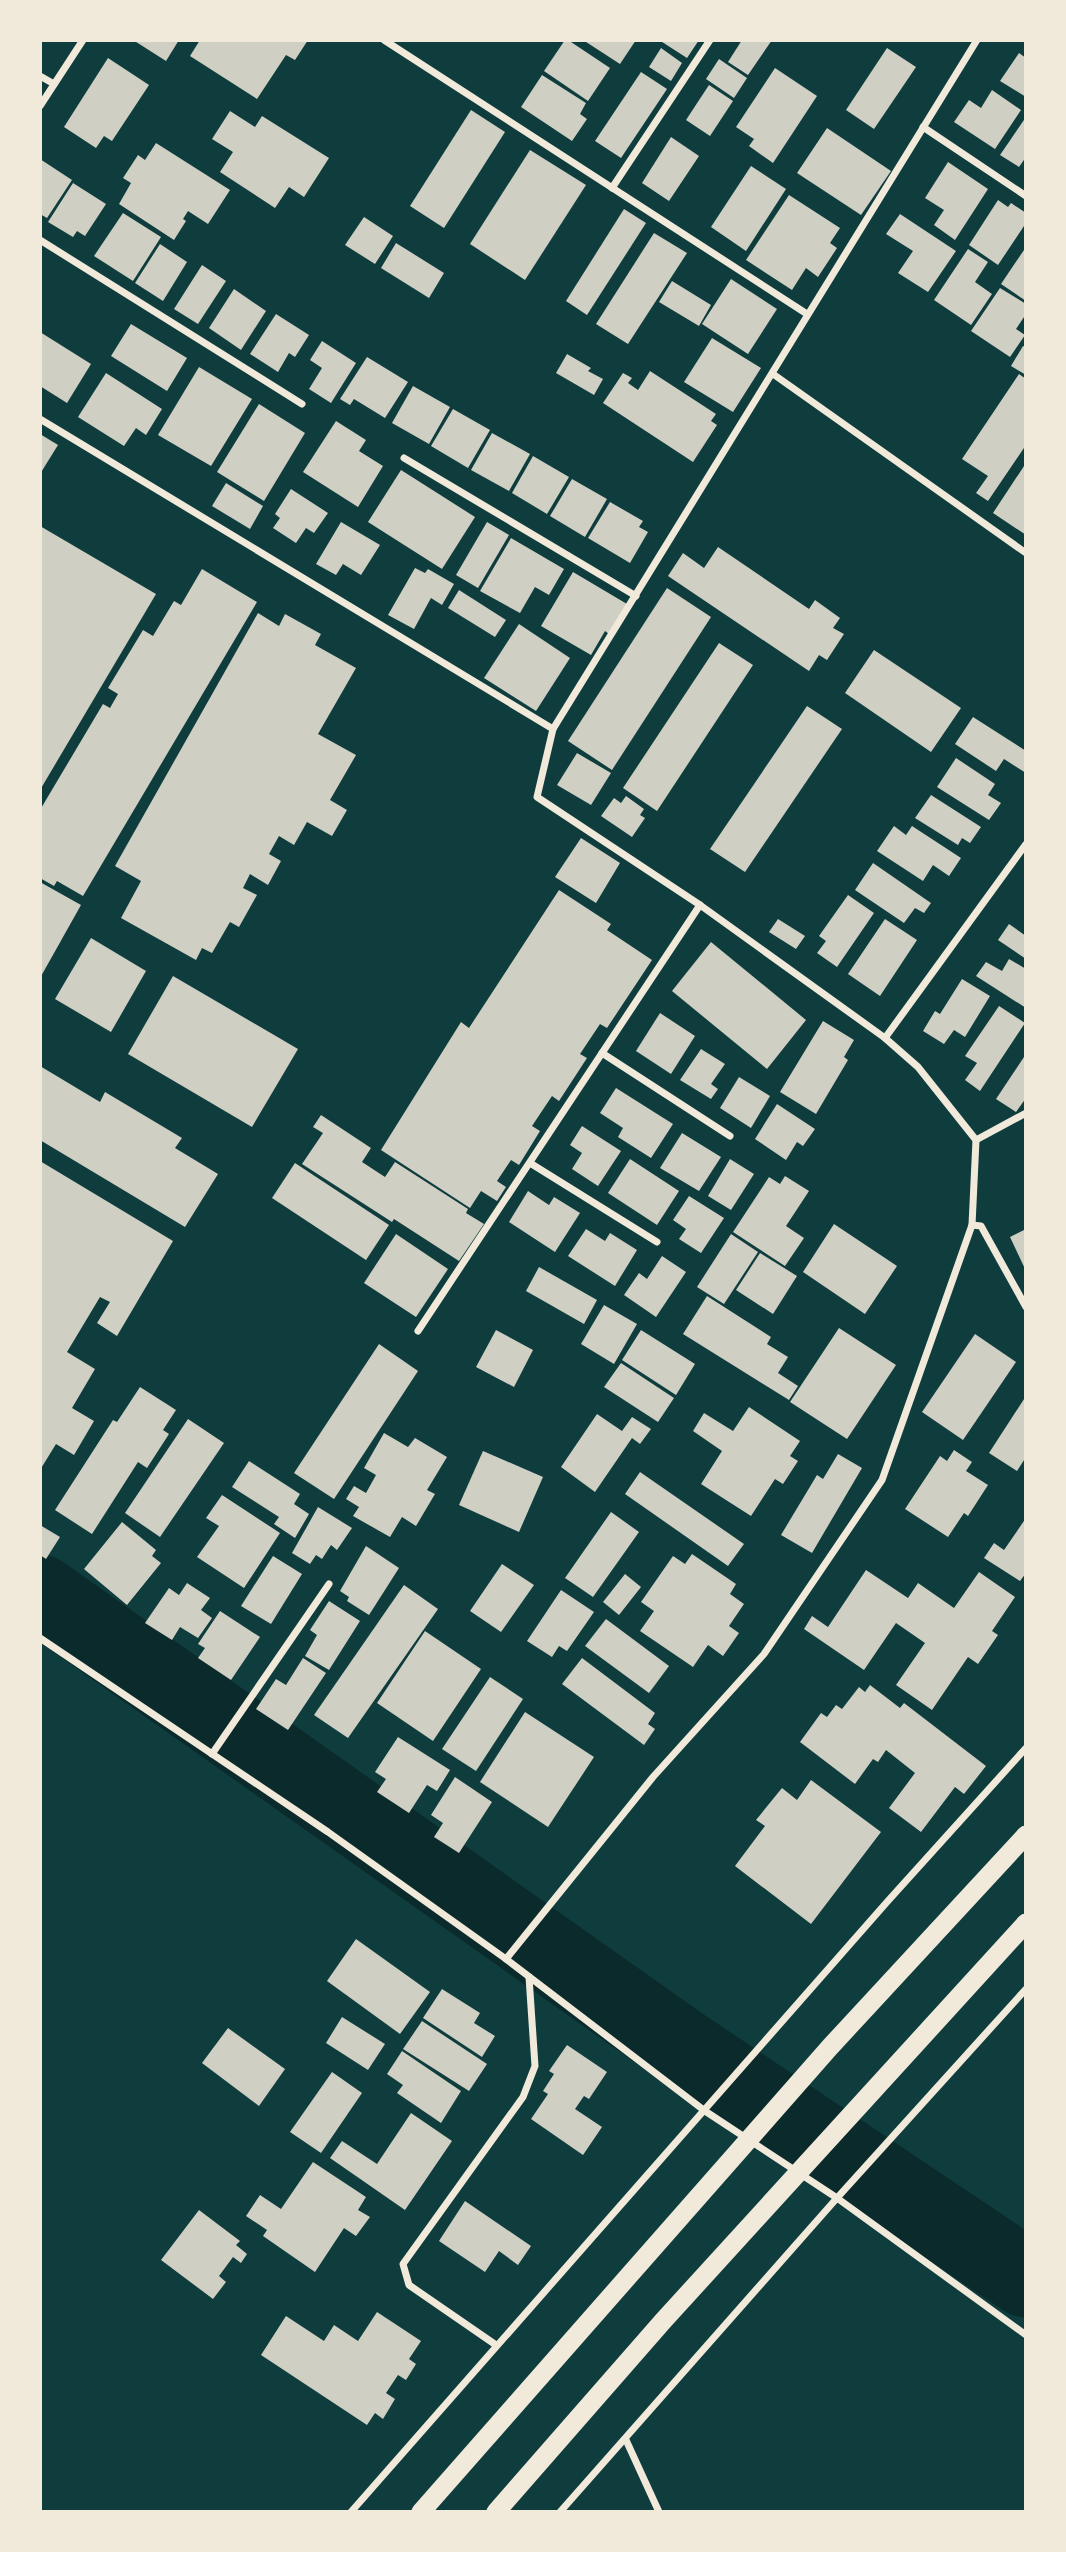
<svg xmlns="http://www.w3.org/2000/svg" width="1066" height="2552" font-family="Mulish,sans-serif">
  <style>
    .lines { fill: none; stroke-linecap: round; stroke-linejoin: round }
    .river { stroke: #0a2a2b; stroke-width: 79 }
    .building { fill: #cfcfc3 }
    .minor { stroke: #f1e9da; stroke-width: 7 }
    .trunk { stroke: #f1e9da; stroke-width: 19 }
  </style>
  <rect width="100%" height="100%" fill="#0f3d3e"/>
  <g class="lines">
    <polyline class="river" points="40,1594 680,2046 1026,2278"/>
  </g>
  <g class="building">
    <polygon points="133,40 179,40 166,61"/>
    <polygon points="200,40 308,40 295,60 286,55 257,99 190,56"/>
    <polygon points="565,40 568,40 610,68 588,101 544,71"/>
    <polygon points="583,40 636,40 620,64"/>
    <polygon points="659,40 699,40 687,58"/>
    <polygon points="742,40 772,40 748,75 728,62"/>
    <polygon points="661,48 682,63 671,81 649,67"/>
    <polygon points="887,48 916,67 874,129 846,110"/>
    <polygon points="1019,53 1026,58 1026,97 1000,81"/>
    <polygon points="108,58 149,85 112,141 104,136 96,148 64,127"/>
    <polygon points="719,59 747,78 734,98 706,79"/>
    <polygon points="775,68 817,96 773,163 749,146 754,139 736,127"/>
    <polygon points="641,72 667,89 621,158 595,141"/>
    <polygon points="542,75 586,103 580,114 587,119 572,141 521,107"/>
    <polygon points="709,85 733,101 710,136 686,120"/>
    <polygon points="992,90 1021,110 995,149 954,122 969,100 981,108"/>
    <polygon points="471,110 505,132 444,228 410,206"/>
    <polygon points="230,111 255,127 262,116 329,158 304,197 289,187 275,208 220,172 233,152 212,139"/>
    <polygon points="1026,117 1026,157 1019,167 1000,155"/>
    <polygon points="827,128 891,171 861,215 797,173"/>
    <polygon points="671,137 699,156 669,201 642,183"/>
    <polygon points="156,143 230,190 208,224 188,211 183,219 186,221 174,240 119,204 131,183 123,178 138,155 145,160"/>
    <polygon points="530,150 586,185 525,280 470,244"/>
    <polygon points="40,159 72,180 47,218 40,214"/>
    <polygon points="948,162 988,189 955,240 934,225 944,210 925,198"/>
    <polygon points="751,166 786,189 746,251 711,227"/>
    <polygon points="73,183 106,204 85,236 77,231 73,237 48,222"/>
    <polygon points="789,195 840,228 830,243 837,248 818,277 806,268 792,290 746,260"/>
    <polygon points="998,200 1008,207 1011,203 1026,213 1026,223 998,265 969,245"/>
    <polygon points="624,209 646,223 587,315 566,301"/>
    <polygon points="123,213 161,237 133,281 94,256"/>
    <polygon points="900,214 956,251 928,292 898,273 913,251 886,234"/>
    <polygon points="364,217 393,236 375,264 345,245"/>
    <polygon points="654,233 687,253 628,344 596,324"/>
    <polygon points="396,243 444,273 429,298 381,268"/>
    <polygon points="160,244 187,262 163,301 135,283"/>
    <polygon points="1026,247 1026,301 1001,284"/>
    <polygon points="968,249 988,262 975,282 992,294 971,325 934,300"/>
    <polygon points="202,265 226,281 198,324 174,309"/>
    <polygon points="731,279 777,309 748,354 702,324"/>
    <polygon points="672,281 711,305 699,326 659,302"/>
    <polygon points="1000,288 1026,304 1026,314 1016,329 1025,335 1010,357 971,331"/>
    <polygon points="234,289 266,311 241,350 209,328"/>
    <polygon points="276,314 309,335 295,357 289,353 278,372 250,354"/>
    <polygon points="131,324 187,358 167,391 111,356"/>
    <polygon points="40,332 91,364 67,403 40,386"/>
    <polygon points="712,338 761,368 733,412 684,382"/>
    <polygon points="322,341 356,363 331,403 309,389 322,368 310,360"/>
    <polygon points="1023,346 1026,347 1026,375 1011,366"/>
    <polygon points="567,354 591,368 588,371 603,379 594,395 556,373"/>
    <polygon points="367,357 408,382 385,418 354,399 350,405 340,399"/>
    <polygon points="199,367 252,399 211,466 158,435"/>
    <polygon points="650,371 716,414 711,421 717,425 693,462 603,403 623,373 632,378 628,383 638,390"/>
    <polygon points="106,373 162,409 146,435 136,428 124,446 78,417"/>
    <polygon points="1019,374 1026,379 1026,445 988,501 976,493 988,476 962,459"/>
    <polygon points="413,386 450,407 429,444 392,423"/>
    <polygon points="259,404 305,433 264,501 217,472"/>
    <polygon points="453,409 490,430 468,468 431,446"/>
    <polygon points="336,421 366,440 359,451 383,466 358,507 303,472"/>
    <polygon points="492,433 530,454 509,491 471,470"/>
    <polygon points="40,434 58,445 40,474"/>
    <polygon points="533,456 569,477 547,514 512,493"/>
    <polygon points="1026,463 1026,535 993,513"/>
    <polygon points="401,470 475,517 442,569 368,522"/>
    <polygon points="572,479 607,499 585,537 550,516"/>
    <polygon points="226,483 263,506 250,529 212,506"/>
    <polygon points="291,489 328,513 314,533 306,528 296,543 273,528 280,518 275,514"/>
    <polygon points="610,502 643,521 639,527 648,532 630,563 588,538"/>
    <polygon points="341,522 380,545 361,575 343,564 336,575 316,564"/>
    <polygon points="487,522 509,535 478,588 456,575"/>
    <polygon points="40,526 156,594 40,790"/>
    <polygon points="511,538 564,569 549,595 535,587 520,613 480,591"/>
    <polygon points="718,547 809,609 815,600 840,618 833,628 844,634 827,660 819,655 809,671 668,576 683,553 704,568"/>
    <polygon points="415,568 425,573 428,569 454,584 442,605 431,598 414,629 388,615"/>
    <polygon points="202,569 257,602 83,896 57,881 54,886 40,878 40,810 103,704 110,708 118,694 108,688 143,630 153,636 174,601 181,605"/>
    <polygon points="573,572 627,604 609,634 605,631 591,655 541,626"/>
    <polygon points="667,588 711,617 612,770 568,741"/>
    <polygon points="459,590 506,620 495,637 448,608"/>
    <polygon points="258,613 279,626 285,614 321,634 315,645 356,668 318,734 356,755 330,800 347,810 332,836 307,822 294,845 279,836 269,854 281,861 268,885 250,874 243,888 257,895 239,927 230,922 212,953 202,948 196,960 121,918 141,881 115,866"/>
    <polygon points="519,624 570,658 536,711 484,678"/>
    <polygon points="719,643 753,665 657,811 623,788"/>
    <polygon points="874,650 961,708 931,752 845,693"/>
    <polygon points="807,706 842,729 745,872 710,849"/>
    <polygon points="973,717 1026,751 1026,773 1004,759 996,771 955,744"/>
    <polygon points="577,753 611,773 591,805 557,785"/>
    <polygon points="956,758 995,784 988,795 1001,803 989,820 937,787"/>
    <polygon points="931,795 981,827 970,843 962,838 958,845 915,818"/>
    <polygon points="626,796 644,809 640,815 645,818 632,837 601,816 614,798 621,803"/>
    <polygon points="894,826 906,835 912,826 961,858 949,876 933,865 923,881 877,851"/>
    <polygon points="581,838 620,863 596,903 555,877"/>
    <polygon points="873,863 931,903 924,913 915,908 904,923 855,890"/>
    <polygon points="40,882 81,905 40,978"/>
    <polygon points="559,890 611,924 607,930 652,960 607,1028 600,1024 580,1054 587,1058 559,1101 552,1096 532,1126 540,1131 519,1165 511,1160 497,1181 506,1187 497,1201 481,1191 470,1208 381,1150 461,1022 469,1028"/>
    <polygon points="848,895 874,913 837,967 817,953 826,941 819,936"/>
    <polygon points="778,919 805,936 796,949 769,932"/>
    <polygon points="885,919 917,940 880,996 848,974"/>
    <polygon points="1009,924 1026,936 1026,959 998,940"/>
    <polygon points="91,938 146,971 111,1032 55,999"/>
    <polygon points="711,942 806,1020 767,1069 672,991"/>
    <polygon points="1009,959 1026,969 1026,1008 976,976 986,962 1002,971"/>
    <polygon points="173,976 298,1049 252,1127 128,1054"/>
    <polygon points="962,979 990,996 965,1037 954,1030 944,1044 923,1031 935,1011 940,1014"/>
    <polygon points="999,1006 1025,1023 980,1091 965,1080 977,1063 965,1056"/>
    <polygon points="660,1013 695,1036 671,1074 636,1051"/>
    <polygon points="823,1021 854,1040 844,1057 848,1060 816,1114 780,1092"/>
    <polygon points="701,1049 725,1064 711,1084 718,1089 711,1099 680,1080"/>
    <polygon points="1026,1054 1026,1098 1016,1112 996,1099"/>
    <polygon points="40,1066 100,1102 105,1092 182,1138 175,1148 218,1174 185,1227 40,1140"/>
    <polygon points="739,1077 770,1096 751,1128 720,1108"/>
    <polygon points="616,1088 673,1124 651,1158 618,1137 623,1128 600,1113"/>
    <polygon points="777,1104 815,1129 803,1146 797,1142 786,1160 755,1139"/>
    <polygon points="321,1115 371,1148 362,1162 385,1177 395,1162 468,1209 466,1213 484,1224 459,1261 394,1219 392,1222 302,1164 323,1133 313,1127"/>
    <polygon points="582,1126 621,1151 598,1186 572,1169 582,1153 570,1145"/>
    <polygon points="682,1133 721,1157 699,1191 660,1168"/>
    <polygon points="630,1159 679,1191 657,1225 608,1193"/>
    <polygon points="730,1159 754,1174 731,1210 708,1196"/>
    <polygon points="40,1161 173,1241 117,1336 97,1323 110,1302 100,1297 67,1352 95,1369 72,1408 94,1421 74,1455 56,1444 40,1470"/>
    <polygon points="295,1163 389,1225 366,1260 272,1198"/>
    <polygon points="785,1176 809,1191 786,1226 804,1238 785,1266 733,1232 769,1177 780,1184"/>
    <polygon points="528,1191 549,1205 554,1197 580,1213 555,1252 509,1222"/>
    <polygon points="689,1196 724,1218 701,1253 679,1239 686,1229 673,1220"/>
    <polygon points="834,1224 897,1266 865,1314 803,1272"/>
    <polygon points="586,1229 605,1241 610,1233 637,1250 615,1286 568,1256"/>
    <polygon points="1026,1229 1026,1271 1010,1237"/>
    <polygon points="396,1234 448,1269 416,1317 364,1283"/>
    <polygon points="731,1234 758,1252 724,1304 697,1287"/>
    <polygon points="760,1253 797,1276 773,1314 736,1290"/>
    <polygon points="662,1256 686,1272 656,1317 624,1295 639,1273 647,1279"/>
    <polygon points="539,1267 597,1300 584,1324 526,1291"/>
    <polygon points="707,1296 771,1337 767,1344 788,1357 778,1373 798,1386 789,1400 683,1334"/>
    <polygon points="604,1305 637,1324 614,1364 581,1344"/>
    <polygon points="839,1328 896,1365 847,1439 790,1402"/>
    <polygon points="496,1330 533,1350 514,1387 476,1367"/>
    <polygon points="641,1330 695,1364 676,1395 622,1360"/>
    <polygon points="975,1334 1016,1362 963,1440 922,1412"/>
    <polygon points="379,1344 418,1371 334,1499 294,1473"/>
    <polygon points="621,1363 674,1398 658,1422 604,1387"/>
    <polygon points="140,1387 176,1410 163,1430 169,1434 147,1468 138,1462 92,1534 55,1510 113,1420 117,1422"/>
    <polygon points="1026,1396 1026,1457 1017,1471 989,1453"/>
    <polygon points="749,1407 800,1441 790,1456 798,1461 783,1484 775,1479 751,1516 701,1484 722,1451 693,1431 704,1413 733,1431"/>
    <polygon points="597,1414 622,1431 632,1417 651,1429 640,1444 632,1438 595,1492 561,1467"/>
    <polygon points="188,1419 224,1443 160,1537 125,1513"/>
    <polygon points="384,1433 408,1447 415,1438 447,1457 427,1490 435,1494 416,1526 402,1517 390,1537 353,1516 359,1507 346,1499 354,1486 366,1493 376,1475 364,1468"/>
    <polygon points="954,1450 972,1462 966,1471 988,1485 968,1516 964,1513 948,1537 905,1509 940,1456 947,1461"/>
    <polygon points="483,1451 543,1477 519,1532 459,1505"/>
    <polygon points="838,1454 862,1468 812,1553 781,1535 817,1475 823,1479"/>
    <polygon points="249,1461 300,1494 294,1504 309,1514 295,1538 274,1524 279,1517 232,1487"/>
    <polygon points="640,1472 744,1544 728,1566 625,1494"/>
    <polygon points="222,1495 280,1533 244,1588 197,1557 219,1526 206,1518"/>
    <polygon points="318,1507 352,1528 337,1550 331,1545 322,1559 316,1555 310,1564 292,1553"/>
    <polygon points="611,1512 639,1532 593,1597 565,1578"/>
    <polygon points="1026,1518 1026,1573 1020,1581 984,1558 994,1543 1004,1550"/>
    <polygon points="122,1522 156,1550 152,1556 161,1563 127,1605 84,1569"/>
    <polygon points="40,1525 60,1537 46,1559 40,1555"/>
    <polygon points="366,1546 399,1568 369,1615 347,1601 349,1597 340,1591"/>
    <polygon points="692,1554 736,1584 730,1594 744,1604 729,1626 739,1633 723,1656 708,1645 693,1667 640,1631 654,1611 641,1602 673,1556 685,1564"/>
    <polygon points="273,1556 302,1574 271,1624 241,1606"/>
    <polygon points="502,1564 534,1585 501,1632 470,1611"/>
    <polygon points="866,1570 908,1598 918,1583 954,1608 979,1572 1015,1597 992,1631 998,1635 978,1664 968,1657 932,1710 896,1685 925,1643 896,1623 864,1670 804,1629 812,1616 828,1627"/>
    <polygon points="625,1574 641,1587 619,1615 603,1602"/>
    <polygon points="187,1583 210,1598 201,1610 212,1618 198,1638 180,1627 172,1640 145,1623 169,1588 179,1595"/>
    <polygon points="404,1585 438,1609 348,1738 314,1715"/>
    <polygon points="561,1590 594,1612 567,1651 559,1646 552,1657 527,1641"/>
    <polygon points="329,1601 360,1621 329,1670 305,1656 317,1635 310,1630"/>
    <polygon points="220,1611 260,1637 231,1680 198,1658 205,1648 198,1644"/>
    <polygon points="606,1619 669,1666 649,1693 585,1646"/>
    <polygon points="425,1631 481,1669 433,1741 377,1703"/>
    <polygon points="303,1658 326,1673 288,1730 256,1709 276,1679 286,1685"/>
    <polygon points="582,1658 655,1713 648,1724 655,1729 644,1745 562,1684"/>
    <polygon points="490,1677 523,1699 476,1771 442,1749"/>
    <polygon points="870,1685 900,1708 904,1703 986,1766 964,1794 955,1787 921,1832 889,1808 915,1773 886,1750 878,1762 873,1759 855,1784 800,1742 821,1713 827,1717 836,1705 842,1709 859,1687 865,1692"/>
    <polygon points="525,1712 594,1757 548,1827 480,1782"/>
    <polygon points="398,1737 450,1770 437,1791 427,1785 409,1813 377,1792 386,1779 375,1772"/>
    <polygon points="455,1777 492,1802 459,1853 434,1837 443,1823 431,1815"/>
    <polygon points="811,1780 881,1832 811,1924 735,1866 765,1826 756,1820 782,1788 797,1800"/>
    <polygon points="356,1939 430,1992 400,2034 327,1981"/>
    <polygon points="442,1989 480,2013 474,2023 495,2036 482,2057 423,2018"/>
    <polygon points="342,2017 385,2044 368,2070 326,2043"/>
    <polygon points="422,2021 487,2064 469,2091 403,2049"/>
    <polygon points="228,2028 285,2069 259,2106 202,2063"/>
    <polygon points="567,2045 607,2072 589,2099 584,2096 575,2109 602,2127 583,2155 531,2119 548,2094 543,2091 554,2074 549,2071"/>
    <polygon points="402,2051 461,2091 441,2123 397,2093 403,2085 387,2074"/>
    <polygon points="332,2072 362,2093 321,2153 290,2132"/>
    <polygon points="411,2113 452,2141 405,2210 330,2158 342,2141 377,2164"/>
    <polygon points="313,2162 366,2197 358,2210 370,2217 356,2236 344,2228 315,2272 263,2236 267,2230 246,2216 260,2195 281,2209"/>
    <polygon points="465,2201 531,2246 518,2265 499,2251 485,2272 439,2241"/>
    <polygon points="199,2210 240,2241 236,2245 247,2254 241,2263 233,2257 219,2276 226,2282 213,2299 161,2260"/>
    <polygon points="377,2312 421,2341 409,2359 416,2364 406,2380 398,2375 386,2393 395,2399 383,2419 375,2413 367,2425 261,2355 286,2316 324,2341 334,2325 358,2341"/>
  </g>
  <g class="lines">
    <g class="minor">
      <polyline points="384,40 807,314"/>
      <polyline points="40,76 54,84"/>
      <polyline points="40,106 83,40"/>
      <polyline points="923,127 1026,196"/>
      <polyline points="612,188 710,40"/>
      <polyline points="40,240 302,404"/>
      <polyline points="773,374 1026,553"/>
      <polyline points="40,419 553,729"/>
      <polyline points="404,458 636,596"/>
      <polyline points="885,1038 1026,844"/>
      <polyline points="602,1053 730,1136"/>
      <polyline points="976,1140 1026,1113"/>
      <polyline points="530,1163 657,1242"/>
      <polyline points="972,1225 981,1226 1026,1307"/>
      <polyline points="418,1331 700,905"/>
      <polyline points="40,1638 328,1832 506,1959 705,2111 837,2198 1026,2335"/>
      <polyline points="212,1754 329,1584"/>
      <polyline points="506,1959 653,1777 764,1654 882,1480 972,1225 976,1140 918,1067 885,1038 700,905 537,797 553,729 977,40"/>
      <polyline points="496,2345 409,2285 403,2264 523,2097 535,2066 529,1977"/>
      <polyline points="626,2440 659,2512"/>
      <polyline points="351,2512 887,1902 1026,1748"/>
      <polyline points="560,2512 837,2198 1026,1989"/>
    </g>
    <g class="trunk">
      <polyline points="421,2512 830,2047 1026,1835"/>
      <polyline points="496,2512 663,2321 1026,1923"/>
    </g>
  </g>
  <rect width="1066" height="2552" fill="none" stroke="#f1e9da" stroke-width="84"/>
</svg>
